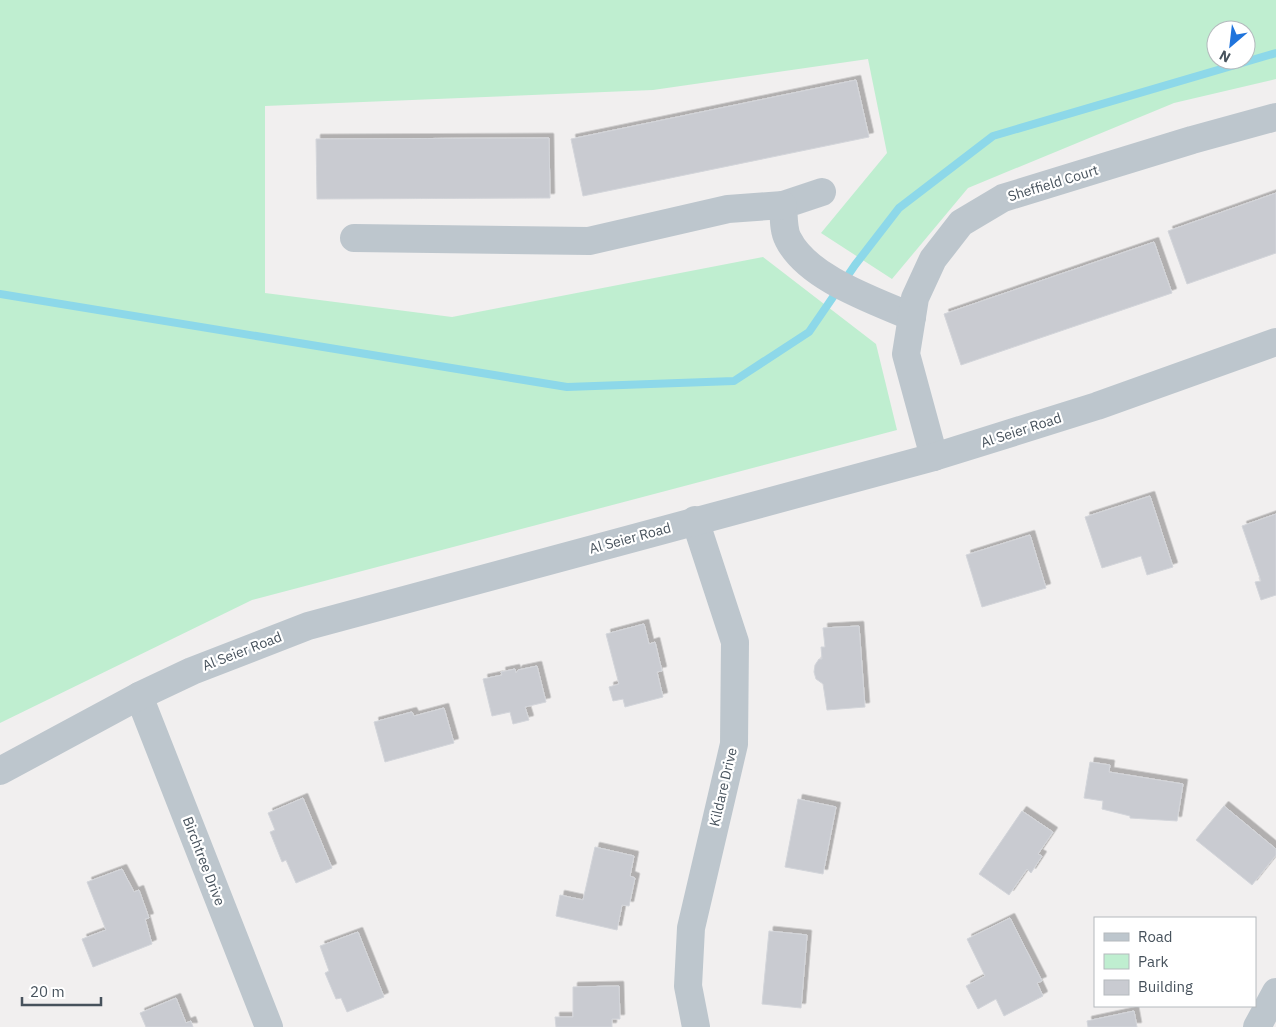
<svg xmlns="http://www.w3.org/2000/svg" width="1276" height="1027" font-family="'IBM Plex Sans',sans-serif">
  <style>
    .green { fill: #bfeed0; fill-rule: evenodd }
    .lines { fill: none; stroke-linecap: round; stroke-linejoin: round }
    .stream { stroke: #8dd8e9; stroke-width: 8 }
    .building { fill: #c9cbd1; stroke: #d3d5da; filter: url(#shadow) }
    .minor { stroke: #bdc6cd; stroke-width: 28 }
    .tertiary { stroke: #bdc6cd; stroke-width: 28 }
    .labels { text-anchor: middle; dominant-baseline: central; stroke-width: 4.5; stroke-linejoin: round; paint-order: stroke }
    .street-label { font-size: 14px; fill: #47525c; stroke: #fff }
  </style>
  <defs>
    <filter id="shadow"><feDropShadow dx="4.5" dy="-4.5" stdDeviation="0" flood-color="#0004"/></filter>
  </defs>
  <rect width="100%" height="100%" fill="#f1efef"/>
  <path class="green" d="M0 0H1276V79L1174 103 968 188 892 279 821 233 887 153 868 59 653 90 265 106V293L452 317 763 257 876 344 897 430 252 600 0 723ZM1216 30H1246V60H1216Z"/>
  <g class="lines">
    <polyline class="stream" points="0,294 567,387 734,381 809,332 855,265 899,208 993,136 1276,53"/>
  </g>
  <g class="building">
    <polygon points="856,80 869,137 583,196 571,139"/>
    <polygon points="549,138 550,198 317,199 316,139"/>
    <polygon points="1276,193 1276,253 1187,284 1168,231"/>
    <polygon points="1154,242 1172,293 961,365 944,314"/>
    <polygon points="1150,496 1173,567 1147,575 1141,556 1102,568 1085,517"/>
    <polygon points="1276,514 1276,595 1261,600 1255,582 1261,581 1242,526"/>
    <polygon points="1030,535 1046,588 982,607 966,555"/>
    <polygon points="644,624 649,644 655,642 662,671 657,672 663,697 625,707 623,699 613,701 609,687 619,684 606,634"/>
    <polygon points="859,626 865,707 827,710 823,684 816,679 814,672 815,665 819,659 822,659 821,647 825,647 823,628"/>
    <polygon points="537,666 546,702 525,707 529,720 513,724 510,712 492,716 483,679 502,675 501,672 515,669 516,673 518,670"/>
    <polygon points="444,708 454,743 385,762 374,722 412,712 414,716"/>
    <polygon points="1090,762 1110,765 1109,772 1183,784 1177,821 1130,818 1130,816 1102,809 1103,801 1084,798"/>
    <polygon points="303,798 332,868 296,883 286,860 282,862 270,832 275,830 268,813"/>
    <polygon points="798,799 836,807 823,874 785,867"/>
    <polygon points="1224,806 1276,849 1276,855 1252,885 1196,840"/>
    <polygon points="1022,811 1053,832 1038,854 1042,856 1031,873 1027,869 1009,895 979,874"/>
    <polygon points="595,847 634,856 630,876 635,878 629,906 622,905 617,930 556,916 560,895 583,900"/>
    <polygon points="122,869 134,892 139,890 149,918 145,919 152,944 93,967 82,939 106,930 87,882"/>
    <polygon points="1010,918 1042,981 1037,983 1043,996 1004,1016 996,999 978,1009 966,986 985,976 967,939"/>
    <polygon points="769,931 807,935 801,1008 762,1004"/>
    <polygon points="358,932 384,997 347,1012 341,998 336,999 325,973 329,971 320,946"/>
    <polygon points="619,986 620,1019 612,1019 612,1027 556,1027 555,1017 573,1017 573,987"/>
    <polygon points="176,998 186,1023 191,1021 193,1027 146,1027 140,1013"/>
    <polygon points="1134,1011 1137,1027 1088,1027 1087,1021"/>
  </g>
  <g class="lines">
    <g class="minor">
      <path d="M822 192 783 205C784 215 783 230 788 239 807 278 873 300 912 317"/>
      <polyline points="354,238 589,241 728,209 783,205"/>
      <polyline points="934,457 906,354 915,298 933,259 961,223 1003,198 1192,140 1276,117"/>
      <polyline points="695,520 735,642 734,744 691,928 688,986 696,1027"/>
      <polyline points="139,696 269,1027"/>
      <polyline points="1257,1027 1276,992"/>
    </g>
    <polyline class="tertiary" points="0,771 139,696 192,671 308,626 934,457 1097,406 1276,342"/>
  </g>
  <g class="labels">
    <g class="street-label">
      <text transform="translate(1053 183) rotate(-17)">Sheffield Court</text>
      <text transform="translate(1021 430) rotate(-18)">Al Seier Road</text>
      <text transform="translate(630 538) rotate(-15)">Al Seier Road</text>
      <text transform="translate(242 651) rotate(-21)">Al Seier Road</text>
      <text transform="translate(723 787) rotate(-77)">Kildare Drive</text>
      <text transform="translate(204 861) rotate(69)">Birchtree Drive</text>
    </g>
  </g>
  <rect x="1094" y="917" width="162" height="90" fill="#ffffff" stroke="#b5babe"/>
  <rect x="1104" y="933" width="25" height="8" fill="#bdc6cd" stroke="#b5babe"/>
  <text x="1138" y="942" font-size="15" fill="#47525c">Road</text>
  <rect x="1104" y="954" width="25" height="15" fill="#bfeed0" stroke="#b5babe"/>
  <text x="1138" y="967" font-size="15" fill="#47525c">Park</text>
  <rect x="1104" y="980" width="25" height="15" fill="#c9cbd1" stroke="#b5babe"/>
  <text x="1138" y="992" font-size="15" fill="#47525c">Building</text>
  <g transform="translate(1231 45) rotate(208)"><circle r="24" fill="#ffffff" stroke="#b5babe"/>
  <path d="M0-4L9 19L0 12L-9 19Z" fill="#1f74dc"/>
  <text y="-8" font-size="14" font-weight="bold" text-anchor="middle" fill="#47525c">N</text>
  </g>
  <path d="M22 997v8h79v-8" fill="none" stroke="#47525c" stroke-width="2.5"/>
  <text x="30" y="997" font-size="15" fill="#47525c" stroke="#ffffff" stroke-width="4" paint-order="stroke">20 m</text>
</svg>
